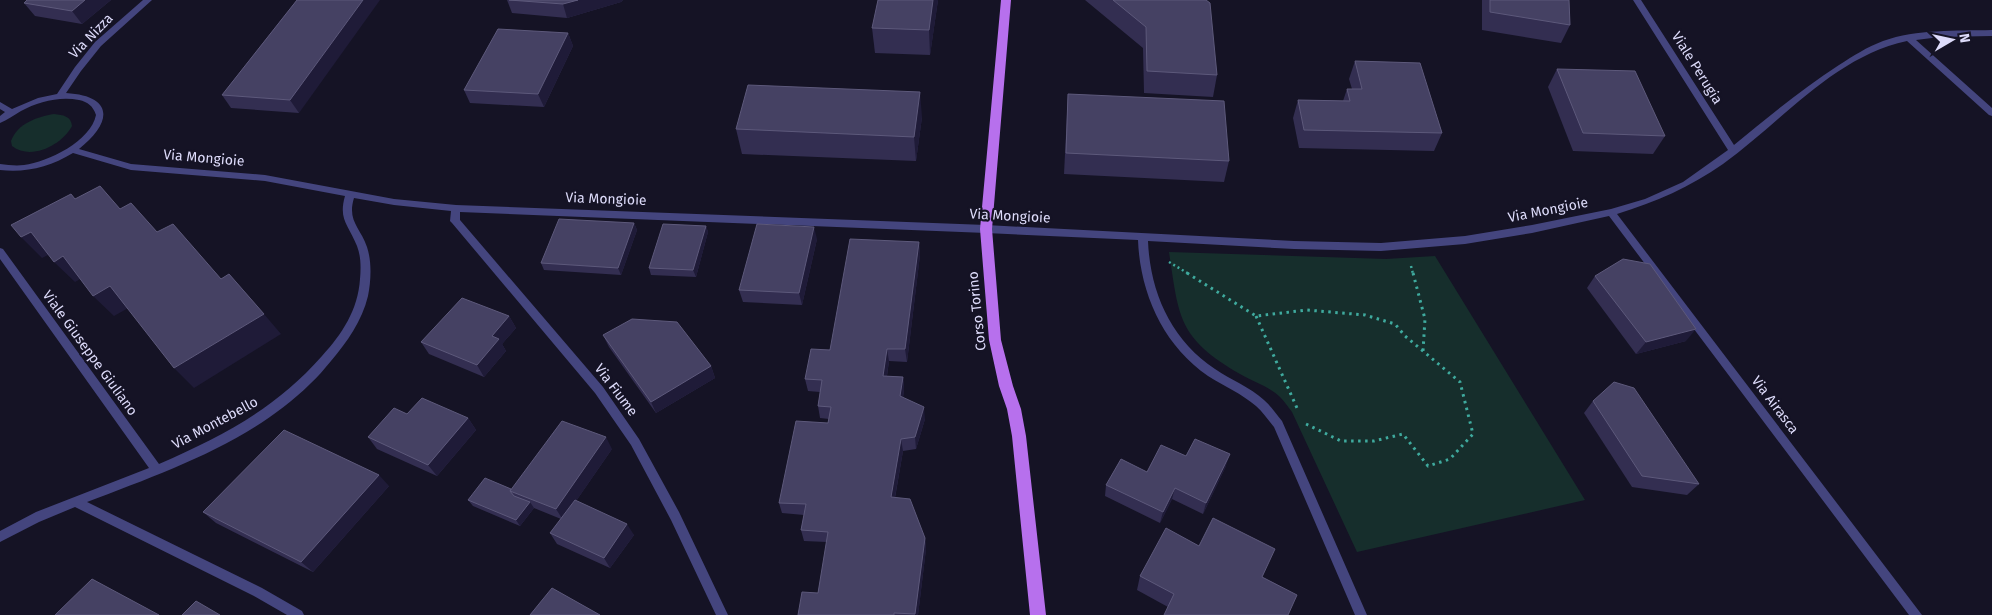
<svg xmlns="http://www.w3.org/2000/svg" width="1992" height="615" font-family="'Fira Sans',sans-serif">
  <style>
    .green { fill: #162e2c }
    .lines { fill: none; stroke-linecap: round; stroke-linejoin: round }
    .path-far1 { stroke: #3faa9e; stroke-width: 2.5; stroke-dasharray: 2 3; stroke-linecap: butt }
    .path { stroke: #3faa9e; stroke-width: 3; stroke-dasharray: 2.5 4.5; stroke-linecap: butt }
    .street { fill: #44457e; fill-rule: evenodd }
    .primary { fill: #b770ed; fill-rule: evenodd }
    .wall { fill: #332e51 }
    .shaded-wall { fill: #1f1b38 }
    .building { fill: #454163; stroke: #5d597b }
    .labels { text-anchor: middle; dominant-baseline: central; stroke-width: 4.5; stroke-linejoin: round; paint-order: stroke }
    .street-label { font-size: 14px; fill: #dddbfa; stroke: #151325 }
  </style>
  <rect width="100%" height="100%" fill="#151325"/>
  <g class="green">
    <path d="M54 114C63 115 71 116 72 126 62 145 31 161 12 146L11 141C18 123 37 117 54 114Z"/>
    <path d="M1169 252 1386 259 1435 256 1585 500 1357 552 1292 412C1288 407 1285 402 1280 397 1270 387 1252 381 1240 374 1178 338 1179 318 1169 252Z"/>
  </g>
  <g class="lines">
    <g class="path-far1">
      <polyline points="1169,262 1189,274"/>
      <polyline points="1411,266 1413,274"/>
    </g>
    <g class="path">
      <polyline points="1187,273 1256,316 1307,310 1365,315 1395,324 1405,336 1460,382 1473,434 1450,459 1428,466 1403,434 1374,441 1341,441 1304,423"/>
      <polyline points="1413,273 1425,319 1423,351"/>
      <polyline points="1256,316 1297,408"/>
    </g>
    <path class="street" d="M143 0H152L101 46 81 71 66 93C115 96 112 123 79 149L131 164 265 175 394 199 456 205 986 225 1294 241 1381 243 1465 236 1532 225 1611 209 1645 199 1683 182 1728 150 1633 0H1641L1734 145C1768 117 1802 89 1839 65 1853 56 1867 47 1883 41 1917 29 1956 31 1992 30V36L1940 37 1916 40 1992 108V116L1989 115 1907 41C1833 57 1783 121 1723 164 1690 187 1656 202 1617 214L1922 615H1909L1609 216 1532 233 1465 244 1381 251 1294 249 1148 241C1150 292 1171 340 1215 369 1231 380 1250 387 1264 400 1271 406 1276 414 1282 421L1367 615H1355L1274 427C1268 420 1263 412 1256 406 1242 394 1224 386 1208 376 1163 345 1140 293 1138 240L986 233 460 212V220L603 387 639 439 679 512 728 615H716L671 520 631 445 595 393 452 223 450 221 451 211 394 205 354 198C347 221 360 227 367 247 372 262 371 281 368 296 362 321 347 342 331 361 324 369 318 377 310 384 250 443 165 472 87 502L262 588 302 611 304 615H287L254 596 75 507 39 522 0 542V531L36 512 149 468 0 259V248L3 249 159 464C223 436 275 409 322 356 342 334 358 310 360 279 361 268 361 256 357 246 349 225 338 220 345 196L265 181 131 170 73 153C50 167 26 173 0 170V164C8 165 16 166 24 165 48 162 91 141 96 115 93 106 88 102 79 100 59 96 38 102 21 111 14 115 7 120 0 123V116L5 112 0 109V102L12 109 38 98 57 94 75 67 95 42Z"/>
    <polygon class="primary" points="1001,0 1011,0 992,229 1001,340 1013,386 1021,409 1026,436 1046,615 1030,615 1012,436 1007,409 999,386 989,340 980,229"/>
  </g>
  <g class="wall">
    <polygon points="27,0 111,0 82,24 35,16 24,3"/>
    <polygon points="297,0 299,113 231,108 222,95"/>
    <polygon points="507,0 623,0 621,2 567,18 512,13"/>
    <polygon points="938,0 930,55 875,53 872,28"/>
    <polygon points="1085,0 1206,0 1217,75 1213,97 1144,93 1143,48"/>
    <polygon points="1482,0 1569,0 1570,25 1561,43 1482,30"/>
    <polygon points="568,33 573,46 544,107 470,103 464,90"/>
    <polygon points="1355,61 1442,133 1434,151 1299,148 1293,118 1298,100 1343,101 1347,89 1352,89 1349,79"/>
    <polygon points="1557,69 1665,136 1653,154 1573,151 1548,87"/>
    <polygon points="1068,94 1229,161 1224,182 1064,174"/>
    <polygon points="922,117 916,161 742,154 736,129"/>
    <polygon points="634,223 637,230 621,275 544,270 541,263"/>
    <polygon points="706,226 708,232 696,277 651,275 649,268"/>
    <polygon points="817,239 802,305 743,302 739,290"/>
    <polygon points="919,242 920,255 907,362 889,361 887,376 903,377 904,389 903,398 925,419 916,449 903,451 895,498 925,538 926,549 918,615 798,615 818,593 827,542 804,541 801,530 804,515 782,513 779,503 828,423 829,419 820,418 818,406 820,392 808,391 805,379"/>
    <polygon points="1595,276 1686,341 1636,354 1587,288"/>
    <polygon points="509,316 516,328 502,344 506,351 484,377 429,354 421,342"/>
    <polygon points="603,335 711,366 715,378 656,413 609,347"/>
    <polygon points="1593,401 1699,484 1687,495 1632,487 1584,413"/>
    <polygon points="407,414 468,418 476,430 437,476 377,449 368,437"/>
    <polygon points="612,449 576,501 634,535 610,568 557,544 550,533 561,519 534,508 520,526 473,506 468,500 511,489"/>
    <polygon points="1186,456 1226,466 1203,514 1172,499 1160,523 1105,496 1106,485 1147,472"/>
    <polygon points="389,486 313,572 216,523 203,512"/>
    <polygon points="1140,576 1262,578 1168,607 1137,590"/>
  </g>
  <g class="shaded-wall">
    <polygon points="85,0 111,0 82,24 72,11"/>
    <polygon points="363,0 380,0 299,113 290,100"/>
    <polygon points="578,0 623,0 621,2 567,18 563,4"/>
    <polygon points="933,0 938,0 930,55 929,30"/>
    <polygon points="568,33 573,46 544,107 538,94"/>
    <polygon points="920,92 922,117 916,161 914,137"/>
    <polygon points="634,223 637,230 621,275 618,268"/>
    <polygon points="706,226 708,232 696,277 693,270"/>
    <polygon points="814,227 817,239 802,305 799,293"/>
    <polygon points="31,232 52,253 42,258 21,237"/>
    <polygon points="919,242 920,255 907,362 905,349"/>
    <polygon points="63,256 84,277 75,282 54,262"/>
    <polygon points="110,286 130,307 114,316 93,296"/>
    <polygon points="264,314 281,334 194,388 174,368"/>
    <polygon points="509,316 516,328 502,344 506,351 484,377 477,365 492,336"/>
    <polygon points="1696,329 1686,341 1636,354 1646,342"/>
    <polygon points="887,349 889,361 885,388 883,376"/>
    <polygon points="711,366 715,378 656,413 651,402"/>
    <polygon points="903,377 904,389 902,408 900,396"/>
    <polygon points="924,407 925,419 916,449 915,437"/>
    <polygon points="468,418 476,430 437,476 428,465"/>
    <polygon points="606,437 612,449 563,520 556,509"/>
    <polygon points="901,439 903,451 893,508 891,497"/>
    <polygon points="1230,454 1226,466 1203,514 1206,503"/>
    <polygon points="379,475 389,486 313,572 301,562"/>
    <polygon points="1175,488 1172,499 1160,523 1163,512"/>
    <polygon points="530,502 534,508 520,526 516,520"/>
    <polygon points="627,524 634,535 610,568 604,558"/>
    <polygon points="925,538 926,549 918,615 915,615"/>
  </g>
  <g class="building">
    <polygon points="27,0 85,0 72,11 24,3"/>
    <polygon points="297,0 363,0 290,100 222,95"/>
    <polygon points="509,0 578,0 563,4"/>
    <polygon points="878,0 933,0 929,30 872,28"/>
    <polygon points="1113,0 1206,0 1210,3 1217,75 1147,71 1146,27"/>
    <polygon points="1490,0 1569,0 1570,25 1490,12"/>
    <polygon points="498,29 568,33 538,94 464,90"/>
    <polygon points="1355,61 1420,63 1442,133 1304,130 1298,100 1350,101 1347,89 1362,89"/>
    <polygon points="1557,69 1635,71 1665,136 1583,133"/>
    <polygon points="748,85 920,92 914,137 736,129"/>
    <polygon points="1068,94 1224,101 1229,161 1066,153"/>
    <polygon points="100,186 120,209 131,203 157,232 173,224 221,279 229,274 264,314 174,368 110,286 93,296 63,256 54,262 31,232 21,237 11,225 71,194 75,199"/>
    <polygon points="559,219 634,223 618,268 541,263"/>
    <polygon points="663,224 706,226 693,270 649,268"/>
    <polygon points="757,224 814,227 799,293 739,290"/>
    <polygon points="850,239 919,242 905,349 887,349 883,376 903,377 900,396 924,407 915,437 901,439 891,497 910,499 925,538 915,614 894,613 894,615 798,615 802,592 818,593 828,532 801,530 806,504 779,503 796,421 828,423 831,407 818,406 822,380 805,379 811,349 830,350"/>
    <polygon points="1623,259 1650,264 1696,329 1646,342 1595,276"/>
    <polygon points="462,298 509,316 492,336 499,339 477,365 421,342"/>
    <polygon points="632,319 677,322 711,366 651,402 603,335"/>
    <polygon points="1614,382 1634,388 1699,484 1642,476 1593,401"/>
    <polygon points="422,398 468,418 428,465 368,437 394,408 407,414"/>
    <polygon points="562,421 606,437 556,509 510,491"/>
    <polygon points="284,430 379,475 301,562 203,512"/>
    <polygon points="1195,439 1230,454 1206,503 1175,488 1163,512 1106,485 1121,459 1147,472 1161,445 1186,456"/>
    <polygon points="485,478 511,489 510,491 514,496 530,502 516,520 468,500"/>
    <polygon points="575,500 627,524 604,558 550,533"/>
    <polygon points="1213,518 1275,549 1262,577 1297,595 1288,615 1164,615 1174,594 1140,576 1166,528 1199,546"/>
    <polygon points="92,579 159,615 55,615"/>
    <polygon points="552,588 600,615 530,615"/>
    <polygon points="196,601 220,615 182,615"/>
  </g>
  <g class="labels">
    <g class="street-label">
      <text transform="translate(91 36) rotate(-46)">Via Nizza</text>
      <text transform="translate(1697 68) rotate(58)">Viale Perugia</text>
      <text transform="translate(204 158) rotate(5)">Via Mongioie</text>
      <text transform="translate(606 199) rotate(2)">Via Mongioie</text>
      <text transform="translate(1548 210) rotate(-11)">Via Mongioie</text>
      <text transform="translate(1010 216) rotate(3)">Via Mongioie</text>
      <text transform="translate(977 311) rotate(-96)">Corso Torino</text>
      <text transform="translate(90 353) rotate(54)">Viale Giuseppe Giuliano</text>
      <text transform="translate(616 390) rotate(53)">Via Fiume</text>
      <text transform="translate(1775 405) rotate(53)">Via Airasca</text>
      <text transform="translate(215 423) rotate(-28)">Via Montebello</text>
    </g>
  </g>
  <g transform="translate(1952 40) rotate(81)" stroke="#151325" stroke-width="4" paint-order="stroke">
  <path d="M0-4L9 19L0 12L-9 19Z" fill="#dddbfa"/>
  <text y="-8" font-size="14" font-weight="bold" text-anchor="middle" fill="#dddbfa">N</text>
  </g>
</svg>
